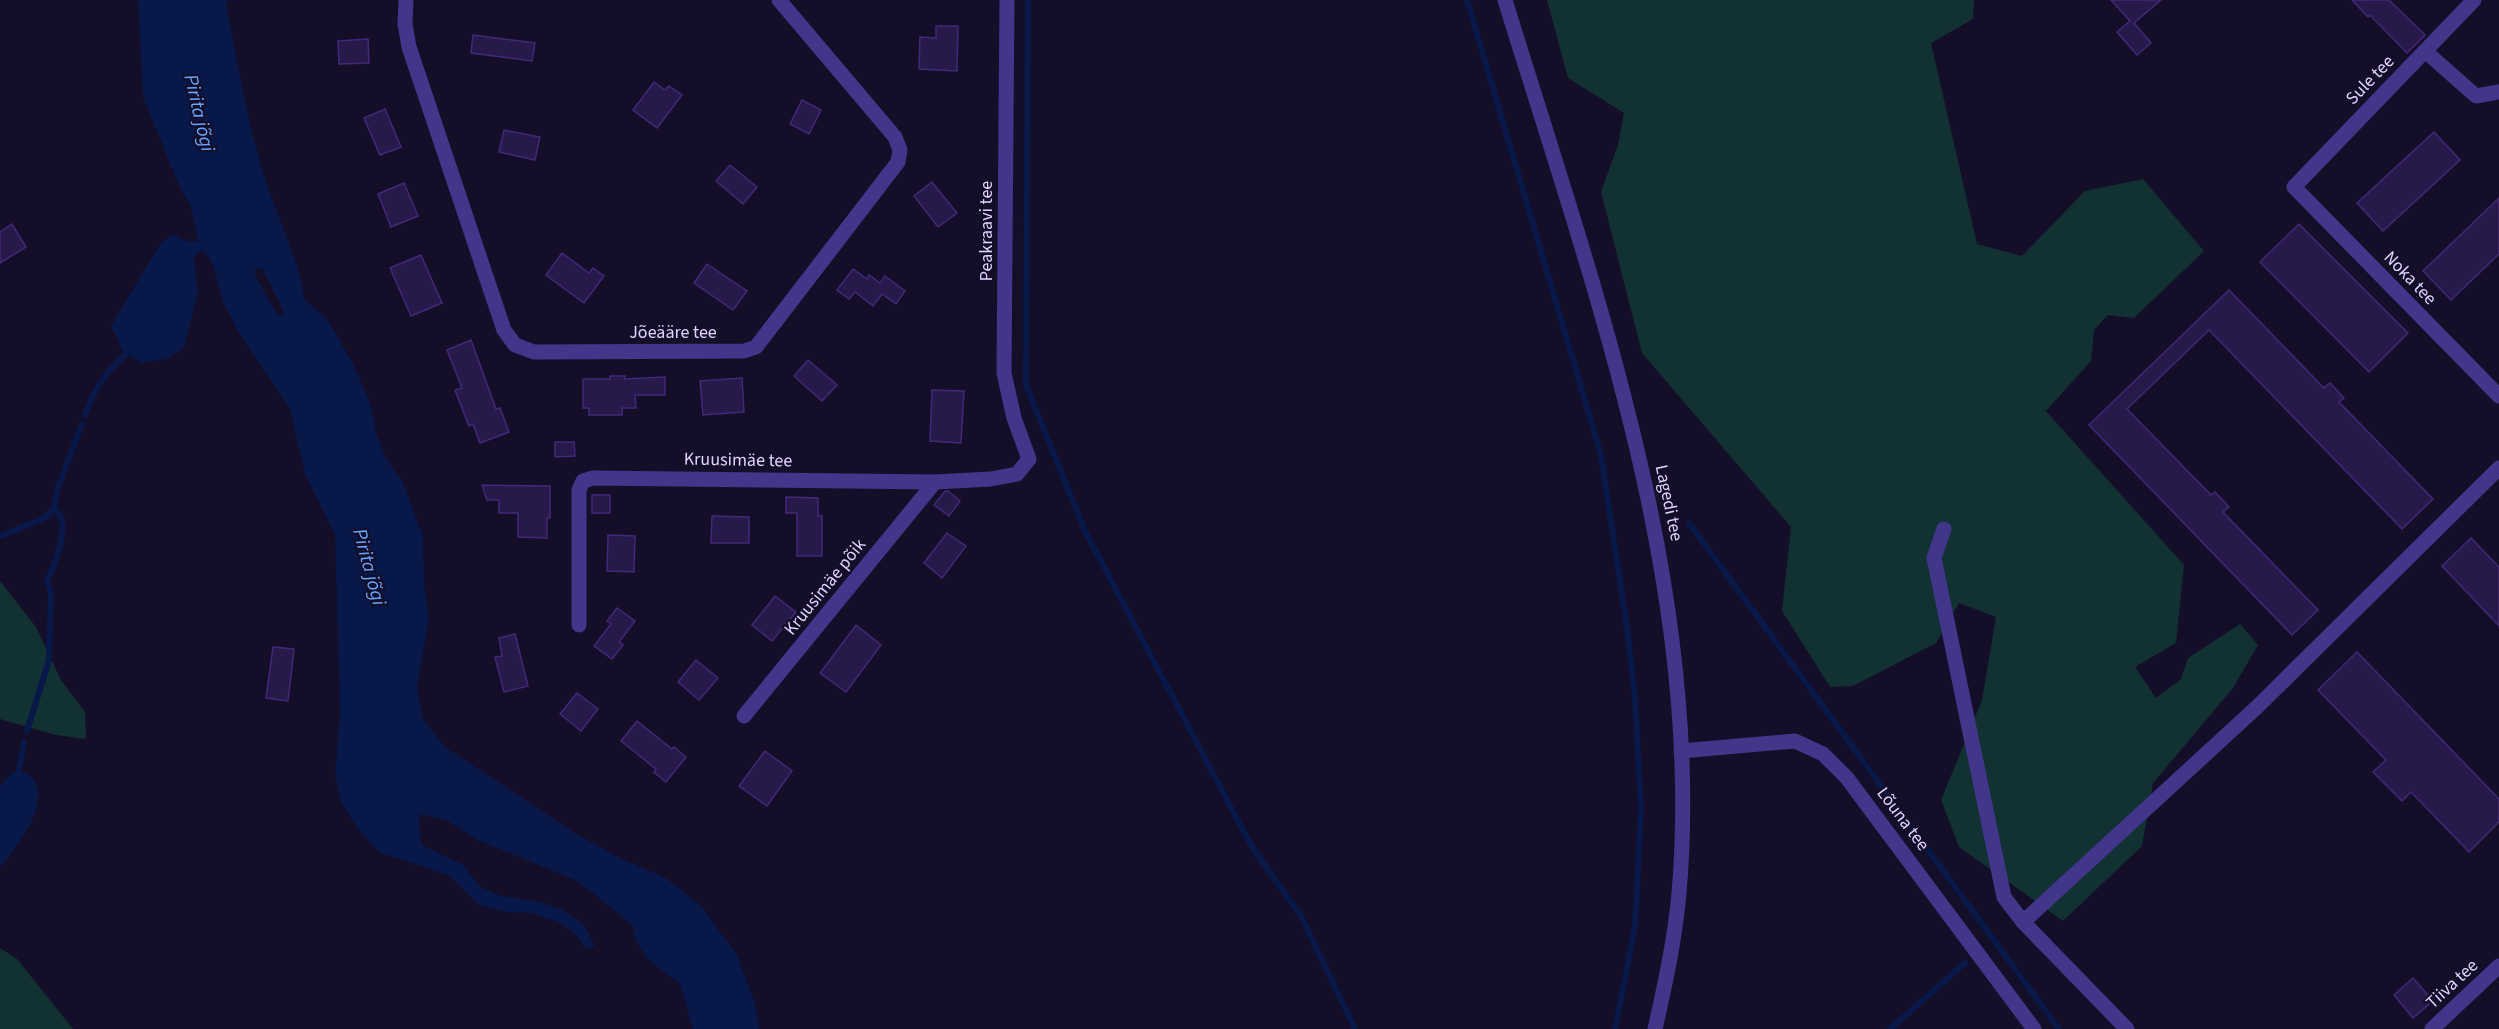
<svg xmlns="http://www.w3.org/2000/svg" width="2499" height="1029" font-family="'Source Sans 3',sans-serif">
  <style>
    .green { fill: #113133 }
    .water { fill: #071849; fill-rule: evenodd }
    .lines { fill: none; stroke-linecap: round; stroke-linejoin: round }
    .stream { stroke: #071849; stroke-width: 6 }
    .building { fill: #28194b; stroke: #412979; stroke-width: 1.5 }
    .minor { stroke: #42368b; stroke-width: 15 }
    .labels { text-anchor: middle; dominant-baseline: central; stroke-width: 4.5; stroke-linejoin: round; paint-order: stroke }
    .street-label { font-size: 18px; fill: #dfd6ff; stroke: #150e29 }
    .water-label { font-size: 20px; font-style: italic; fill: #64a6ff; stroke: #150e29 }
  </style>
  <rect width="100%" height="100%" fill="#150e29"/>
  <g class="green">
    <polygon points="1547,0 1974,0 1973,19 1931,43 1977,244 2022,256 2085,191 2143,179 2204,251 2134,318 2108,315 2094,330 2091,361 2046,411 2184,565 2176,643 2135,667 2156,698 2181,679 2188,658 2240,624 2258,645 2233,688 2153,783 2142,846 2063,921 1959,847 1941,800 1982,700 1996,617 1959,603 1936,643 1853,686 1830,687 1782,611 1791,527 1642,353 1601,192 1618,145 1624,113 1568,78"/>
    <polygon points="0,581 36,627 61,680 85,712 86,739 56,735 0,719"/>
    <polygon points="0,948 17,959 73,1029 0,1029"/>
  </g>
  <g class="water">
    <path d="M138 0H232L226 2C237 61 247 120 265 178 278 219 298 257 305 300L328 320 353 364 371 405 376 433 386 458 403 483 423 536 424 584 429 618 417 687 423 719 445 747 575 833 620 858 666 878 701 906 737 955 755 1003 759 1029H693L680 984 647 959 636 941 632 925 610 907 577 881 475 839 446 820 420 814 419 823 422 845 464 865 479 886 501 896 541 902 563 910 584 925 595 946 586 949 576 934 558 922 531 913 506 912 479 905 450 876 379 852 357 828 340 800 335 774 340 713 335 535 305 474 290 409 239 333 223 302 214 268 209 257 203 251 194 256 198 293 184 348 167 359 142 363 123 352 111 326 161 242 173 234 189 242 198 241 191 207 178 183 143 97ZM259 268 263 270 284 312 283 315 277 314 255 275V270Z"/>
    <path d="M19 770 33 777C35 781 37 786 38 790 42 815 15 850 0 867V786L10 774Z"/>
  </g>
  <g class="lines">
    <g class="stream">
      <polyline points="1028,0 1026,385 1085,531 1252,847 1301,916 1355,1029"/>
      <polyline points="1467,0 1601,455 1627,628 1635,697 1641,809 1635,927 1615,1029"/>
      <path d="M85 415C95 388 105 373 126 354"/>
      <polyline points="1689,523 2059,1029"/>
      <polyline points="0,536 43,519 54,509 57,490 82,424"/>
      <path d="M27 731 49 660 51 592 47 580C55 565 73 519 54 509"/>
      <polyline points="19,770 24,742"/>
      <polyline points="1890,1029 1965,963"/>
    </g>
  </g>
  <g class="building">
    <polygon points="2111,0 2161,0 2134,23 2151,43 2137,55 2117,32 2130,21"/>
    <polygon points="2352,0 2389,0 2425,35 2407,53 2370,15 2368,17"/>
    <polygon points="936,26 958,26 957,71 919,69 920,37 936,38"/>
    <polygon points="473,35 535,43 532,61 471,53"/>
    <polygon points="368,39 369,63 339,64 338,41"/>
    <polygon points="654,82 665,90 669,86 682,95 657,128 633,110"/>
    <polygon points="802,100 821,110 809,134 790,124"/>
    <polygon points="385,109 401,147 380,155 364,118"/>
    <polygon points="504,130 540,137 535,160 499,152"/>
    <polygon points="2434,132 2460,160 2383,231 2357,203"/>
    <polygon points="730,165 757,187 743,204 716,181"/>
    <polygon points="932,182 957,213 938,227 914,196"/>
    <polygon points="404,183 418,216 391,227 378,194"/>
    <polygon points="2499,198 2499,254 2451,300 2423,271"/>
    <polygon points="12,224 26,247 0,263 0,232"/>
    <polygon points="2299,224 2408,333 2369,372 2260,262"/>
    <polygon points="562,253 589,273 593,268 604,276 584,303 546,275"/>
    <polygon points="421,255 442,303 411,316 390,268"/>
    <polygon points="707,264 747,291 733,310 694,283"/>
    <polygon points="853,269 867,279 869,275 880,283 885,276 905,291 896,304 882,294 873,306 855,292 849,299 837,290"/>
    <polygon points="2229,290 2324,388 2330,383 2344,398 2339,402 2433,499 2402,529 2209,330 2127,409 2211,495 2215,492 2229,507 2223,512 2318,610 2292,635 2089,425"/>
    <polygon points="471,340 496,409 500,408 509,432 480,443 473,424 469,426 455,390 462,388 447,350"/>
    <polygon points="808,360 837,385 822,401 794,376"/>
    <polygon points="610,376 625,376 625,379 665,377 665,395 635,395 636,408 622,408 622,415 589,415 589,408 583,408 583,379 610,379"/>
    <polygon points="742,378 744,412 703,415 700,381"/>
    <polygon points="932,390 964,391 961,443 930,441"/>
    <polygon points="555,442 574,442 575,456 555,457"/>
    <polygon points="482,485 550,486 550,518 547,518 547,538 518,537 518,513 499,513 499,500 487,500"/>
    <polygon points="945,491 948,491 960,501 949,516 934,505"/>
    <rect x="592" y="495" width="18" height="18"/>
    <polygon points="786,497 818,498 818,516 822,516 822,556 797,556 797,513 786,513"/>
    <polygon points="712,516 749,517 749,543 711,543"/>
    <polygon points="947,533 966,546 942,578 924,563"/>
    <polygon points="608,535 635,536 634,572 607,571"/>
    <polygon points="2471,538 2499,567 2499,626 2442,566"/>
    <polygon points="775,596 796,612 772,641 752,625"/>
    <polygon points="617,608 635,621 619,642 623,645 612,659 594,646 611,624 607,621"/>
    <polygon points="856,625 881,645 846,692 820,673"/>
    <polygon points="515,634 528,686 504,692 495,657 502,656 499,638"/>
    <polygon points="273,647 294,649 288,701 266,698"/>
    <polygon points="2357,652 2499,799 2499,822 2469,852 2411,792 2402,801 2373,772 2386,760 2318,690"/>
    <polygon points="696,660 718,678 699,700 678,682"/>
    <polygon points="577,693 598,709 581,731 560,714"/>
    <polygon points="637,721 672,749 674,747 686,757 666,782 654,772 656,769 621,741"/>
    <polygon points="765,751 792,771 767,806 739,786"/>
    <polygon points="2413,978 2433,1001 2413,1018 2394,995"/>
  </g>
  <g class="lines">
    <g class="minor">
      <polyline points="406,0 405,24 409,47 504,330 515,345 534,352 744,351 756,347 898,162 900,150 895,137 779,0"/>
      <path d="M1505 0C1593 286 1705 590 1679 893 1675 939 1665 985 1655 1029"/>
      <polyline points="2474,0 2294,187 2499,396"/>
      <polyline points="2425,51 2476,96 2499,92"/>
      <polyline points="1944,529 1934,558 2004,897 2023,922 2127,1029"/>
      <polyline points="579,625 579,490 583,481 593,478 935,482 991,479 1017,474 1029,459 1014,418 1004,373 1007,0"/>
      <polyline points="744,716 935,482"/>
      <polyline points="1681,751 1795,741 1823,754 1847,778 2034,1029"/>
      <polyline points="2023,922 2257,707 2499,468"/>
      <polyline points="2432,1029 2499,966"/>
    </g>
  </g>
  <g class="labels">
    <g class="street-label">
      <text transform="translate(2370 80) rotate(-46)">Sule tee</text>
      <text transform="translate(986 231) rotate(-90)">Peakraavi tee</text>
      <text transform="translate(2410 278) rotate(46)">Noka tee</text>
      <text x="673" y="332">Jõeääre tee</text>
      <text transform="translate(738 460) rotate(1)">Kruusimäe tee</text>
      <text transform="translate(1669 503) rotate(78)">Lagedi tee</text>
      <text transform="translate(825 587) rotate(-51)">Kruusimäe põik</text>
      <text transform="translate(1903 819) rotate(53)">Lõuna tee</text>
      <text transform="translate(2452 984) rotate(-43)">Tiiva tee</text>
    </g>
    <g class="water-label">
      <text transform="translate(199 113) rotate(77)">Pirita jõgi</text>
      <text transform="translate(369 567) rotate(75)">Pirita jõgi</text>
    </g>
  </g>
</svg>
